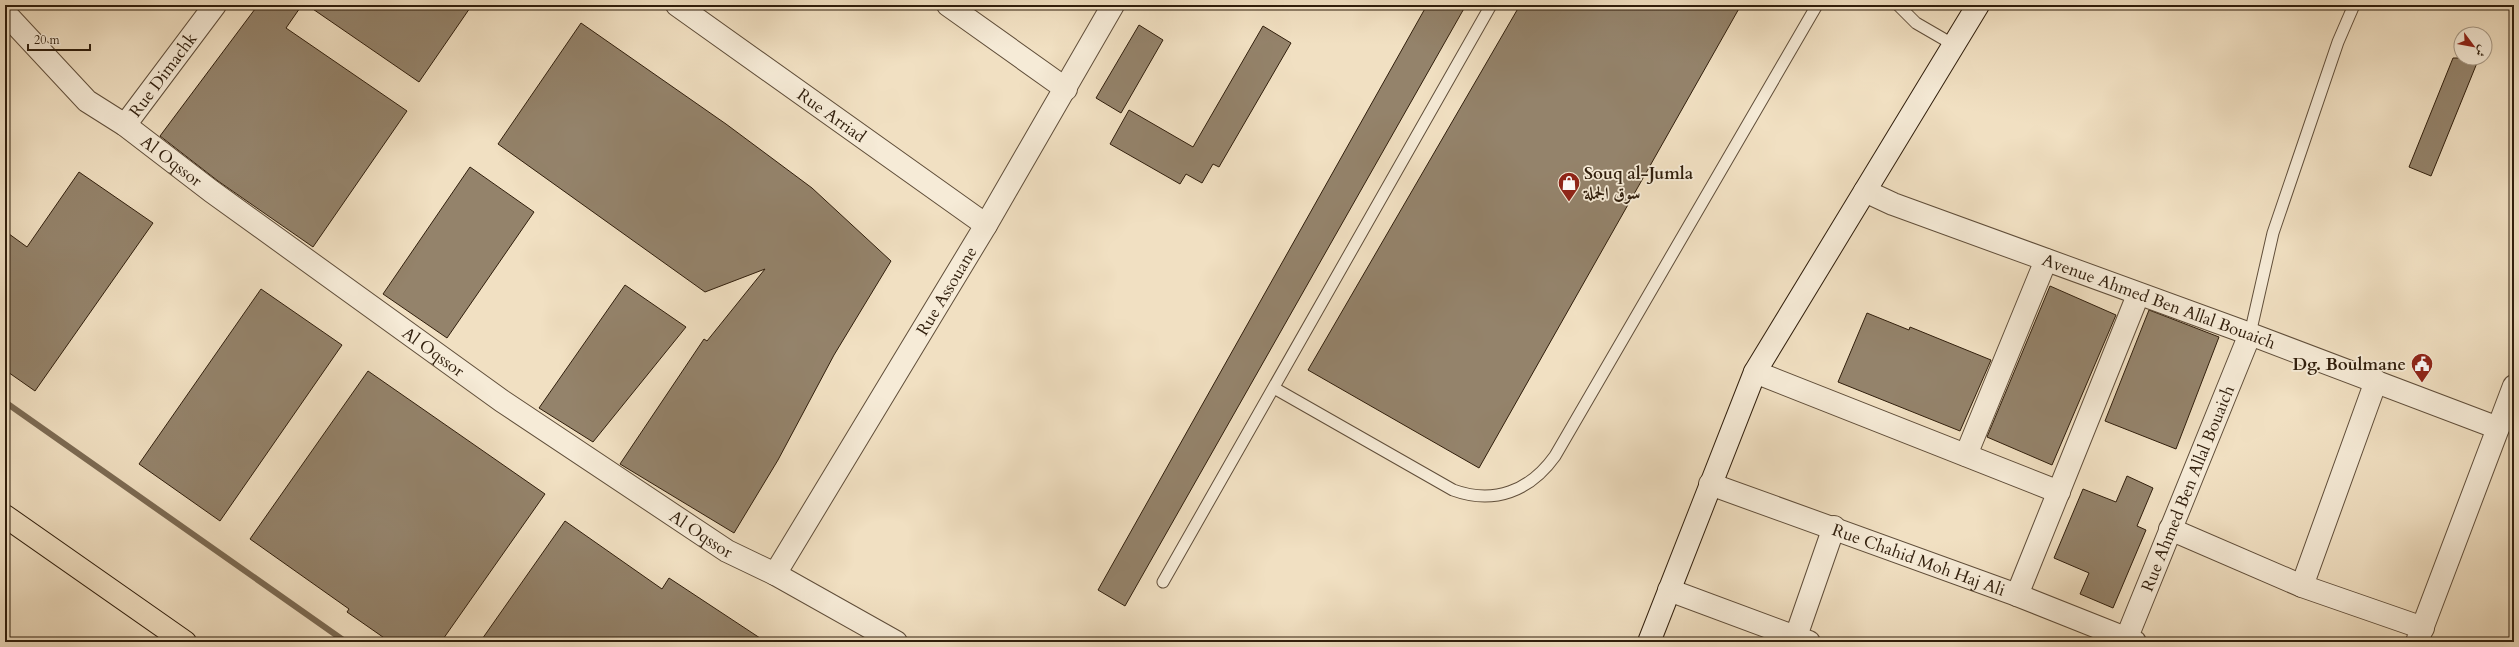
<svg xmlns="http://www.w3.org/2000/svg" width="2519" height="647" font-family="Cardo,Amiri,serif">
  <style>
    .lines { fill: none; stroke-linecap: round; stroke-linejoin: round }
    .stream { stroke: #7c6b54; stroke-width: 6 }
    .building { fill: #94836b; stroke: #301e0c }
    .lane-casing { stroke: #604e3a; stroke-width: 13 }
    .street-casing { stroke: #604e3a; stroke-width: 24 }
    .secondary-casing { stroke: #301e0c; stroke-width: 24 }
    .primary-casing { stroke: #301e0c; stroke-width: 24 }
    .lane { stroke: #f6ebd7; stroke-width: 11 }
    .street { stroke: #f6ebd7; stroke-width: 22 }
    .secondary { stroke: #f6ebd7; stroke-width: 22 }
    .primary { stroke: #f1e0c2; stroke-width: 22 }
    .labels { text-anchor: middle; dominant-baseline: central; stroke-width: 3.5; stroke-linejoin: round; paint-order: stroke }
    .street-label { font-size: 17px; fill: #301e0c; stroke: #f6ebd7 }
    .poi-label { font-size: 17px; font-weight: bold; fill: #301e0c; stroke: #f6ebd7; text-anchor: start }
  </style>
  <rect width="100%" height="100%" fill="#f1e0c2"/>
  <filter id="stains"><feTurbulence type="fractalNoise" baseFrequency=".005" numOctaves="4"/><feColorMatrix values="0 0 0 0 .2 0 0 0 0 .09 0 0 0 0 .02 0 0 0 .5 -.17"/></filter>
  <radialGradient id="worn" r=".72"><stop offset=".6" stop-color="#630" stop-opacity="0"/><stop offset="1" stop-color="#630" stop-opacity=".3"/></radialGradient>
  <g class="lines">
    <polyline class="stream" points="5,402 346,642"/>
  </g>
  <g class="building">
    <polygon points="258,5 302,5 286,28 407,111 313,247 218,181 160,136"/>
    <polygon points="307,5 472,5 419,82"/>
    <polygon points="1427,5 1466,5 1125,606 1098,590"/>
    <polygon points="1520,5 1741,5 1479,468 1308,370"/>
    <polygon points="581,23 726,124 812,188 891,261 834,355 778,460 734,533 620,464 704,339 707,341 765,269 705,292 498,144"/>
    <polygon points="1139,25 1163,40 1121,113 1096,98"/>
    <polygon points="1263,26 1291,43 1219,167 1213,164 1202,183 1186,174 1180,184 1110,144 1129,110 1193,147"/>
    <polygon points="2453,58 2479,58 2431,176 2409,167"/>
    <polygon points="470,167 534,212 447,338 383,294"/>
    <polygon points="79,172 153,223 35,391 5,370 5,231 27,247"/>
    <polygon points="625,285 686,327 593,442 539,408"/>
    <polygon points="2050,286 2116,315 2052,465 1987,437"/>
    <polygon points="261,289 342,345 220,521 139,464"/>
    <polygon points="2149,310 2219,337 2176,449 2105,421"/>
    <polygon points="1867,313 1909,330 1910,327 1991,360 1960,431 1838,382"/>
    <polygon points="368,371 545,494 441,642 390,642 347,612 349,609 250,539"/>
    <polygon points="2127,476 2153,488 2137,526 2146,530 2113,608 2080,594 2089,573 2054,558 2083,489 2116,502"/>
    <polygon points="565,521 662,589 669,578 766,642 480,642"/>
  </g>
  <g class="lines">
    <g class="lane-casing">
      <g id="lane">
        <polyline points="1898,5 1916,23 1954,45"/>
        <polyline points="2250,334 2273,233 2338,42 2354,5"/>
        <path d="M1274 388 1453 490C1494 505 1530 491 1555 456L1817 5"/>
        <polyline points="1163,582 1491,5"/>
      </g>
    </g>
    <g class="street-casing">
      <g id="street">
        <path id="s1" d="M677 5 986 225"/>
        <polyline points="948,5 1066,89"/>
        <path id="s2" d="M5 13 87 101 125 125 211 191 502 401 727 551 775 574 896 642"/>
        <path id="s3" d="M125 125 215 5"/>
        <path id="s4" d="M1865 191 1893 204 2250 334 2498 428"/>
        <polyline points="1755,372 2059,492"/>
        <polyline points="1966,455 2046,260"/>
        <path id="s5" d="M1710 484 2017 595 2135 642"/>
        <polyline points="2170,529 2302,586 2423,628"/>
        <path id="s6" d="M775 574 986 225 1113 5"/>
        <polyline points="2302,586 2376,381"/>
        <polyline points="1669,590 1809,642"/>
        <polyline points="2017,595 2138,295"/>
        <polyline points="1794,642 1834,527"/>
        <path id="s7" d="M2125 642 2250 334"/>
        <polyline points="2417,642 2514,386"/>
      </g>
    </g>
    <g class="secondary-casing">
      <polyline id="secondary" points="1649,642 1755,372 1978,5"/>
    </g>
    <g class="primary-casing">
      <polyline id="primary" points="5,516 185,642"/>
    </g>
    <use href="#lane" class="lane"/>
    <use href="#street" class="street"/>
    <use href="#secondary" class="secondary"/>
    <use href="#primary" class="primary"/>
  </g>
  <defs>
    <g id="shop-pin" transform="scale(1.15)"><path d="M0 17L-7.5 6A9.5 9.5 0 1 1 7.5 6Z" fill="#8f2418" stroke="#f6ebd7"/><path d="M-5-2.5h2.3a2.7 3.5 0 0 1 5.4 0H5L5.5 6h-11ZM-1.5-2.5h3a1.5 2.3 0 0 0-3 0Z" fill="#fff"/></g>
    <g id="civic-pin" transform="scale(1.15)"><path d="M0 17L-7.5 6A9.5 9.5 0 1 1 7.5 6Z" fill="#8f2418" stroke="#f6ebd7"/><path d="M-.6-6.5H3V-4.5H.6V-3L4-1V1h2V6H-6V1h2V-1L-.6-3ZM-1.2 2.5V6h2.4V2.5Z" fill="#fff"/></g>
  </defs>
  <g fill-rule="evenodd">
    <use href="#shop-pin" x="1569" y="183"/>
    <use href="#civic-pin" x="2422" y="364"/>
  </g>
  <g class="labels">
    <g class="street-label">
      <text stroke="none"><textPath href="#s3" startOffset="63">Rue Dimachk</textPath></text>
      <text stroke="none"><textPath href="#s1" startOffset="190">Rue Arriad</textPath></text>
      <text stroke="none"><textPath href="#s2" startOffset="224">Al Oqssor</textPath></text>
      <text stroke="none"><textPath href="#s6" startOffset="331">Rue Assouane</textPath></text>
      <text stroke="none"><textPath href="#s4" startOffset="314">Avenue Ahmed Ben Allal Bouaich</textPath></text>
      <text stroke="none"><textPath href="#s2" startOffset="548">Al Oqssor</textPath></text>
      <text stroke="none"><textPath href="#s7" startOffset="166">Rue Ahmed Ben Allal Bouaich</textPath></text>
      <text stroke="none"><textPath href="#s2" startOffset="872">Al Oqssor</textPath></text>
      <text stroke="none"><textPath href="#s5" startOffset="222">Rue Chahid Moh Haj Ali</textPath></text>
    </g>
    <g class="poi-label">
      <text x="1584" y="173">Souq al-Jumla<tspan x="1584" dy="20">سوق الجملة</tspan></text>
      <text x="2406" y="364" text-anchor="end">Dg. Boulmane</text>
    </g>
  </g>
  <rect width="2519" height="647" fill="none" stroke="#f1e0c2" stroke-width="20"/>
  <rect x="6" y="6" width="2507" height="635" fill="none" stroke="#301e0c" stroke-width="2"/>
  <rect x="10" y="10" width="2499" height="627" fill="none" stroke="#301e0c"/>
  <g transform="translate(2473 46) rotate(122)"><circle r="19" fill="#f6ebd7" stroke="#a79986"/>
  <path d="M0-3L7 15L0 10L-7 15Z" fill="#8f2418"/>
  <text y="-6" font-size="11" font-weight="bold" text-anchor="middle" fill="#301e0c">ش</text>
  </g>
  <path d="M28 44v6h62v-6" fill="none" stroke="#301e0c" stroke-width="2"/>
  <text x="34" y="44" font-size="12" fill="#301e0c" stroke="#f6ebd7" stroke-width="3" paint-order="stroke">20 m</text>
  <rect width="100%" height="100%" filter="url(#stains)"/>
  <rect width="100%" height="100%" fill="url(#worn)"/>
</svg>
